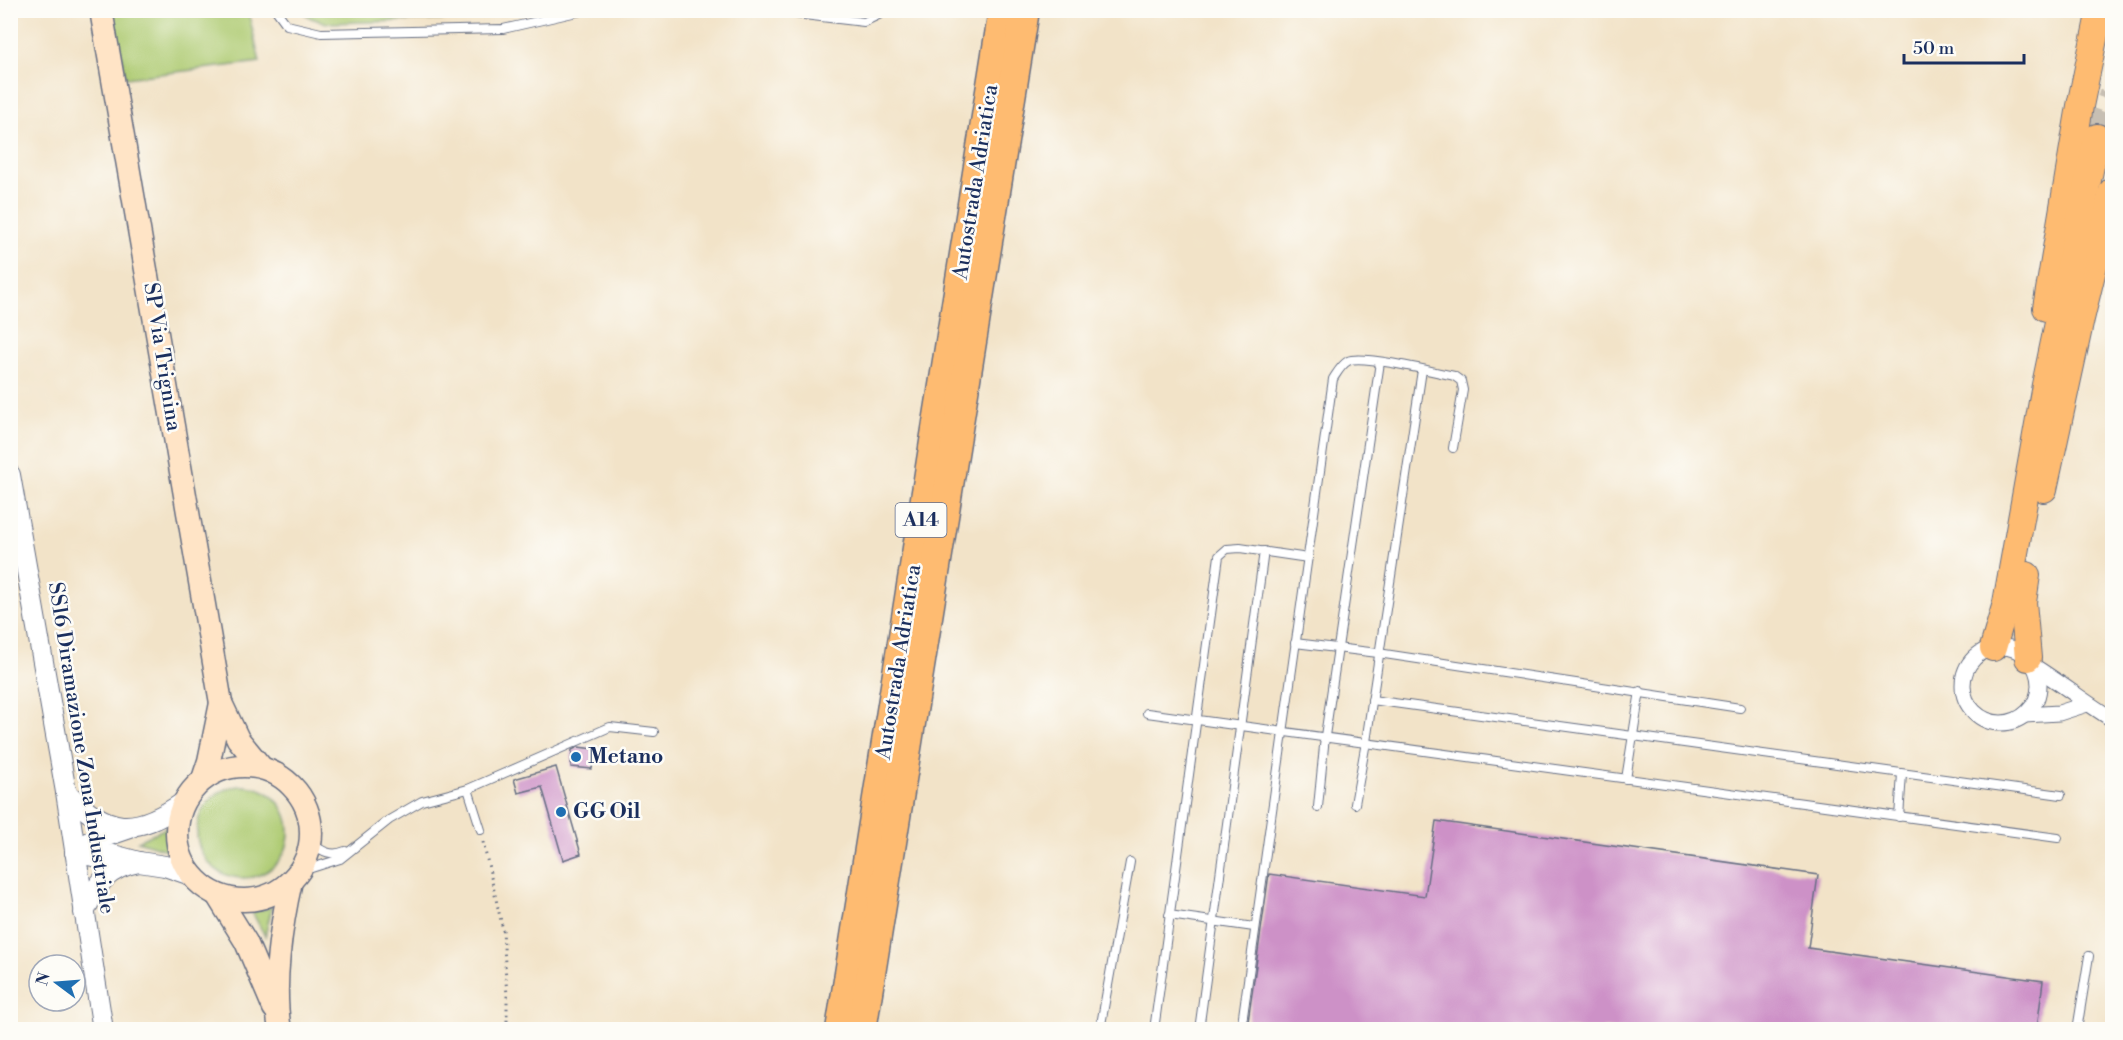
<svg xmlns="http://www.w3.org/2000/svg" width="2123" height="1040" font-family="'Libre Bodoni',serif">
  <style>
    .green { fill: #aecb72; stroke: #647d68; stroke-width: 1.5 }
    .building { fill: #cd91c7 }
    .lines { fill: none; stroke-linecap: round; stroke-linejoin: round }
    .trunk-tunnel { stroke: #c7bfb3; stroke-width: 26; stroke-dasharray: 26 13; stroke-linecap: butt }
    .service-casing { stroke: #666e83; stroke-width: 10 }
    .minor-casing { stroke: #666e83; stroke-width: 17 }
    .tertiary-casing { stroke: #666e83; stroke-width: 22 }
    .secondary-casing { stroke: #666e83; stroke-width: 25 }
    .trunk-casing { stroke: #666e83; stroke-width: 28 }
    .motorway-casing { stroke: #666e83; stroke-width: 31 }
    .path { stroke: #666e83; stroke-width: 3; stroke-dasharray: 1.5 4.5; stroke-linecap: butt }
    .service { stroke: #fff; stroke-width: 8 }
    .minor { stroke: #fff; stroke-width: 15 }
    .tertiary { stroke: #fff; stroke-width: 20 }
    .secondary { stroke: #ffe4c6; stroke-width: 22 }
    .trunk { stroke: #febb71; stroke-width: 26 }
    .motorway { stroke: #febb71; stroke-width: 28 }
    .poi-dot { fill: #1f6fb2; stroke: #fdfcf7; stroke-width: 2 }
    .labels { text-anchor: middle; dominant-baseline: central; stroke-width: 5; stroke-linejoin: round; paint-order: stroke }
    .shield { fill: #fdfcf7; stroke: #5f6c8c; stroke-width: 1.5 }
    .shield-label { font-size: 20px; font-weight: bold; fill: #1b2f5e }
    .street-label { font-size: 21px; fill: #1b2f5e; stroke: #fdfcf7 }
    .poi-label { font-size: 21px; font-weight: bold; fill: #1b2f5e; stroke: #fdfcf7; text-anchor: start }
  </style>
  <rect width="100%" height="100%" fill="#fdfcf7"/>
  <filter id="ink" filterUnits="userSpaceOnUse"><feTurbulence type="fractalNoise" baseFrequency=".0167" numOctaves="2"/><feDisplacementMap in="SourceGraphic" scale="12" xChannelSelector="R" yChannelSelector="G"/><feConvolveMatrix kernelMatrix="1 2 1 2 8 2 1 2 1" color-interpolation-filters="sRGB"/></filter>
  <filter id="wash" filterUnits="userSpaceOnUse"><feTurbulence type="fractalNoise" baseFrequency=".008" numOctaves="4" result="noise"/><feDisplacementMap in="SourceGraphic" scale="24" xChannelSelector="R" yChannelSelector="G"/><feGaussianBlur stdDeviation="1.35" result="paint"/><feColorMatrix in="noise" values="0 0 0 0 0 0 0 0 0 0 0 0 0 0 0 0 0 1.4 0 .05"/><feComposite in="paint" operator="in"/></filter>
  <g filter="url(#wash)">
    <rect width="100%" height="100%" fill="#f2e3c8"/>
    <g class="green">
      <polygon points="113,11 248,11 260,62 126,78"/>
      <polygon points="301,11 442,11 442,20 327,23 311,18"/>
      <circle cx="243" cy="832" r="46"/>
      <polygon points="168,827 169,851 138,841"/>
      <polygon points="272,907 265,936 252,912"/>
    </g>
    <g id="blocks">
      <g class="building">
        <polygon points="578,747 594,749 592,769 571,767 572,750"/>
        <polygon points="556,767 581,854 563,860 542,787 518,793 514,779"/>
        <polygon points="1436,821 1818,875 1808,948 2043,981 2037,1029 1247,1029 1269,874 1425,896"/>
      </g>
    </g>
  </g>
  <g filter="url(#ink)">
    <use href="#blocks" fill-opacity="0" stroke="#666e83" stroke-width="1.5"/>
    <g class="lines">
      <polyline class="trunk-tunnel" points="2097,137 2112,94"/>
      <g class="service-casing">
        <g id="service">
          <polyline points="276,10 287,25 321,33 503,29 586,10"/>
          <polyline points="761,10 864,22 889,10"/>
          <polyline points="1295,643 1378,653 1740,708"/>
          <path d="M1372 700C1602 730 1831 765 2061 795"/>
          <polyline points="1147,713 2058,838"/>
          <polyline points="1626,779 1640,691"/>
          <polyline points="468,789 610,727 654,732"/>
          <polyline points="1355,804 1366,742 1422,370"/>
          <polyline points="1318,807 1325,736 1380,362"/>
          <polyline points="1899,817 1902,774"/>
          <path d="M311 843C322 851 331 857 345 851"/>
          <polyline points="299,872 340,859 389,820 422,801 468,789 481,830"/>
          <polyline points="1169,915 1254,927"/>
          <polyline points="1100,1030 1130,862"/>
          <polyline points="1154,1030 1219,556 1227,549 1240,548 1308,558"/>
          <polyline points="1199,1030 1264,551"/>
          <path d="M1241 1030 1333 379C1337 373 1341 365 1348 361 1361 354 1436 372 1454 376L1461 381 1463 390 1453 448"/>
          <polyline points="2077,1030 2089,956"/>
        </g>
      </g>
      <g class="minor-casing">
        <g id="minor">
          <circle cx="2001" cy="685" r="38"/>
          <path d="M2035 667C2062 684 2086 703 2112 719"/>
          <polyline points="2025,715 2059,713 2087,704"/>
        </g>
      </g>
      <g class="tertiary-casing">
        <g id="tertiary">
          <polyline points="10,475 66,792 103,1030"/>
          <path d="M66 792C108 835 135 836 184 802"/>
          <polyline points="75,852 93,856 113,855 139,862 165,866 191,875"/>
          <polyline points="75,852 89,842 130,828"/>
          <path d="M84 913C96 884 107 868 139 862"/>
        </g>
      </g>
      <g class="secondary-casing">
        <g id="secondary">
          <polyline points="101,10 221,703 238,739 261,767"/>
          <circle cx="244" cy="833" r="67"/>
          <polyline points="203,779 209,761 221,703"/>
          <polyline points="217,895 246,942 274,1008"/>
          <path d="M280 1030C272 985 281 925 291 881"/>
        </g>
      </g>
      <g class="trunk-casing">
        <g id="trunk">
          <polyline points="2046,308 2080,106 2100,10"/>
          <polyline points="2044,489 2081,319 2112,191"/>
          <polyline points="2027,575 2023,602 2028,658"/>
          <polyline points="1993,648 2006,603 2045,385 2097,137"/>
        </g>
      </g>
      <g class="motorway-casing">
        <g id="motorway">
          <polyline points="840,1030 1003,10"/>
          <polyline points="862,1030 1025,10"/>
        </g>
      </g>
      <polyline class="path" points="483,842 503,930 507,997 507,1030"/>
      <use href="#service" class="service"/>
      <use href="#minor" class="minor"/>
      <use href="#tertiary" class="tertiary"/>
      <use href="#secondary" class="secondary"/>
      <use href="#trunk" class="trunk"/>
      <use href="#motorway" class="motorway"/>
    </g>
  </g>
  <g class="poi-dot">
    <circle cx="576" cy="757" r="6"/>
    <circle cx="561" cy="812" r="6"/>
  </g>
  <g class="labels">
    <rect class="shield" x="895.5" y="503" width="51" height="34" rx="4.5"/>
    <g class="shield-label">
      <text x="921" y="520">A14</text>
    </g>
    <g class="street-label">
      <text transform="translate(976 182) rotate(-81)">Autostrada Adriatica</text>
      <text transform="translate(162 357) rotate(81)">SP Via Trignina</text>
      <text transform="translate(899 662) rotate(-81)">Autostrada Adriatica</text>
      <text transform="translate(81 748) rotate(81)">SS16 Diramazione Zona Industriale</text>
    </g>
    <g class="poi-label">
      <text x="588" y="757">Metano</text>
      <text x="573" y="812">GG Oil</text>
    </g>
  </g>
  <rect width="2123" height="1040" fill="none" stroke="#fdfcf7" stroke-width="36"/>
  <g transform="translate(57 983) rotate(286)"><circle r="28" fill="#fdfcf7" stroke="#a3aaba" stroke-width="1.5"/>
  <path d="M0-4.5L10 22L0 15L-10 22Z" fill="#1f6fb2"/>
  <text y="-9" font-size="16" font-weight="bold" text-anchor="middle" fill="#1b2f5e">N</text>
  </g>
  <path d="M1904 54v9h120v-9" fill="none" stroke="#1b2f5e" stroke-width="3"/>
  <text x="1913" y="54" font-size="18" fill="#1b2f5e" stroke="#fdfcf7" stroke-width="4.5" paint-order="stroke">50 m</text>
</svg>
